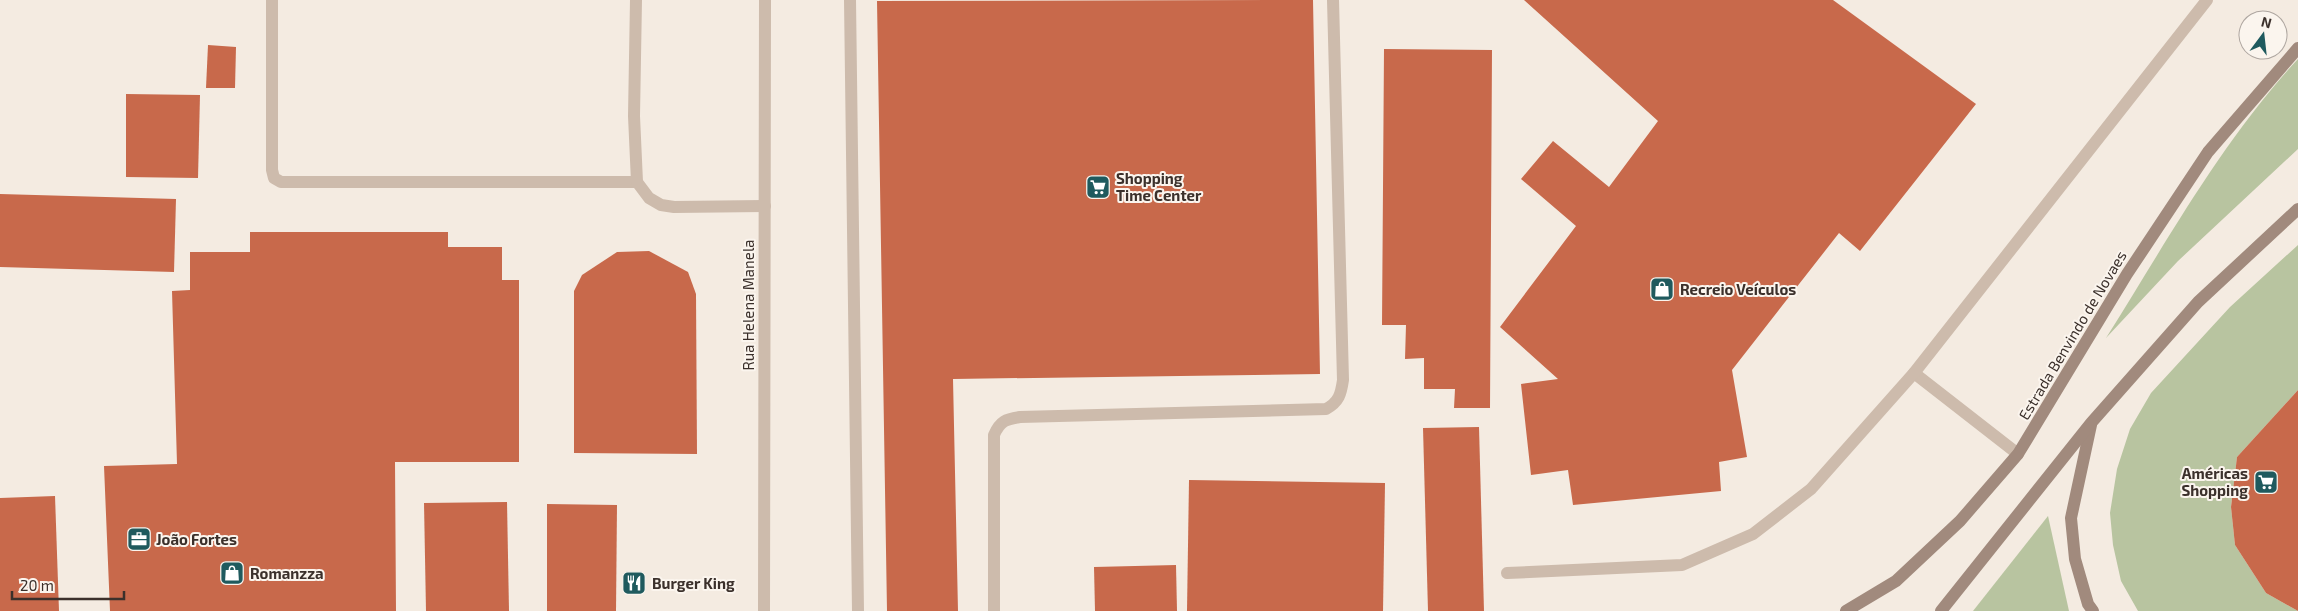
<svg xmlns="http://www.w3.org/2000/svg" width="2298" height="611" font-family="'Exo 2',sans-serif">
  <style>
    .green { fill: #b8c4a0 }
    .building { fill: #c8694b }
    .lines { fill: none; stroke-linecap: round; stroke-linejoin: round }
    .lane { stroke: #cdbbac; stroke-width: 12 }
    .street { stroke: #cdbbac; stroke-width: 12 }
    .secondary { stroke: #a18a7d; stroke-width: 12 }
    .labels { text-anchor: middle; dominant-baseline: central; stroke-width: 4; stroke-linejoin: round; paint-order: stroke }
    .poi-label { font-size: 15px; font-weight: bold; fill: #3b302b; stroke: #fbf5ee; text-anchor: start }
    .street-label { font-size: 15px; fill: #3b302b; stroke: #fbf5ee }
  </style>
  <rect width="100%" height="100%" fill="#f4ebe1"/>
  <g class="green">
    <path d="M2298 59V149L2178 261 2106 338C2166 243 2221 142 2298 59Z"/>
    <polygon points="2298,245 2298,390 2237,457 2231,507 2235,545 2266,593 2298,611 2138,611 2121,581 2113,545 2110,513 2117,469 2130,429 2151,393 2230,307"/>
    <polygon points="2048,516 2069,611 1973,611"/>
  </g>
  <g class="building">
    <polygon points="1313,0 1320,374 953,379 958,611 887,611 877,1"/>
    <polygon points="1524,0 1833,0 1976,104 1860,251 1839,233 1732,370 1747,457 1719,462 1721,491 1573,505 1568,470 1531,475 1521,384 1558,379 1500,327 1576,226 1521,179 1553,141 1609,187 1658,121"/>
    <polygon points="208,45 236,47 235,88 206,88"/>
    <polygon points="1384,49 1492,50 1490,408 1454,408 1455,389 1424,389 1424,358 1405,359 1406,325 1382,325"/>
    <polygon points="126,94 200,95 198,178 126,177"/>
    <polygon points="0,194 176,199 174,272 0,267"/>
    <polygon points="250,232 448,232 448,247 502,247 502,280 519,280 519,462 395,462 396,611 110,611 104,466 177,464 172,291 190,290 190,252 250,252"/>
    <polygon points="649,251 688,272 696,294 697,454 574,453 574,291 582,275 617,252"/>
    <polygon points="2298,390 2298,611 2266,593 2235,545 2231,507 2237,457"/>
    <polygon points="1479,427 1484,611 1428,611 1423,428"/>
    <polygon points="1189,480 1385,483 1383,611 1187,611"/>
    <polygon points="55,496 59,611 0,611 0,498"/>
    <polygon points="507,502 509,611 426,611 424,503"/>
    <polygon points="547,504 617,505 616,611 547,611"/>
    <polygon points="1176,565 1177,611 1095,611 1094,567"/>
  </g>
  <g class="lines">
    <g class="lane">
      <polyline points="272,0 272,170 274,178 281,182 637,182"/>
      <polyline points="636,0 634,116 637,182 649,198 661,205 674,207 765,206"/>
      <polyline points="850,0 858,611"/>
      <polyline points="1914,373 2018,454"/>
      <polyline points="1507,573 1682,565 1753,534 1811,489 1914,373 2207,0"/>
      <path d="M994 611V435C1000 421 1006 419 1020 417L1326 409C1339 402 1341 394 1343 380L1333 0"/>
    </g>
    <polyline class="street" points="764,611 765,0"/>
    <g class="secondary">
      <polyline points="2091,425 2071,518 2075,559 2088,604 2093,611"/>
      <polyline points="1846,611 1896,581 1960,521 2018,454 2127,274 2208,152 2298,48"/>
      <polyline points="1941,611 2091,423 2198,302 2298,209"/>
    </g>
  </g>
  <defs>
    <g id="supermarket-square" transform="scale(1.25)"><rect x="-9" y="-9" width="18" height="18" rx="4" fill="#1f5a5e" stroke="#fbf5ee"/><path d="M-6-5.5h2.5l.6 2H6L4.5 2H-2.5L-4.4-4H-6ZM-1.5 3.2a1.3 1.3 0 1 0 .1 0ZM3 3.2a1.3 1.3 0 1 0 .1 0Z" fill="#fff"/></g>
    <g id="shop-square" transform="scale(1.25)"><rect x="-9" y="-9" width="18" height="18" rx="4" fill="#1f5a5e" stroke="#fbf5ee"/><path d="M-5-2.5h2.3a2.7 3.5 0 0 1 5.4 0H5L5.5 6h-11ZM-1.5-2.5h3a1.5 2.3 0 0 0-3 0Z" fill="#fff"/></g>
    <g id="office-square" transform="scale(1.25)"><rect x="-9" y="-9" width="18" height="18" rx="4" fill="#1f5a5e" stroke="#fbf5ee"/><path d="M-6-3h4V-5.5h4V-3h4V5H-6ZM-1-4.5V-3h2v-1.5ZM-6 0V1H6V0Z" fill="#fff"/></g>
    <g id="restaurant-square" transform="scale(1.25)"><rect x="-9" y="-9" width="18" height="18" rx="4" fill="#1f5a5e" stroke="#fbf5ee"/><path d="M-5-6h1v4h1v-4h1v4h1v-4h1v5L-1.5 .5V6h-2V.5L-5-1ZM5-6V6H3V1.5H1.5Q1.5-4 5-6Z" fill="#fff"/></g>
  </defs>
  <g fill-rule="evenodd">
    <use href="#supermarket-square" x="1098" y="187"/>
    <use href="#shop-square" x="1662" y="289"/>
    <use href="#supermarket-square" x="2266" y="482"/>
    <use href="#office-square" x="139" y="539"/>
    <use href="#shop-square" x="232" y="573"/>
    <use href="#restaurant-square" x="634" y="583"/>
  </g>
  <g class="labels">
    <g class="poi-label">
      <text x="1116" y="178">Shopping<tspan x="1116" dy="17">Time Center</tspan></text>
      <text x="1680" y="289">Recreio Veículos</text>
      <text x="2248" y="473" text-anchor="end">Américas<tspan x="2248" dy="17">Shopping</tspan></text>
      <text x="156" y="539">João Fortes</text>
      <text x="250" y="573">Romanzza</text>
      <text x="652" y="583">Burger King</text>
    </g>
    <g class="street-label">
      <text transform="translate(748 305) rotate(-90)">Rua Helena Manela</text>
      <text transform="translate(2072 335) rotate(-59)">Estrada Benvindo de Novaes</text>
    </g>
  </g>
  <g transform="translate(2263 35) rotate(15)"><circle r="24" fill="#fbf5ee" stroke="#aea6a0"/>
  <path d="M0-4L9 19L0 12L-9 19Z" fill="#1f5a5e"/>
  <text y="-8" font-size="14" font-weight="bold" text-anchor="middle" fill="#3b302b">N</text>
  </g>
  <path d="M12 591v8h112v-8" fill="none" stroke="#3b302b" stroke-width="2.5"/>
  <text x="20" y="591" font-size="15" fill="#3b302b" stroke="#fbf5ee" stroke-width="4" paint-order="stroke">20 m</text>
</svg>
